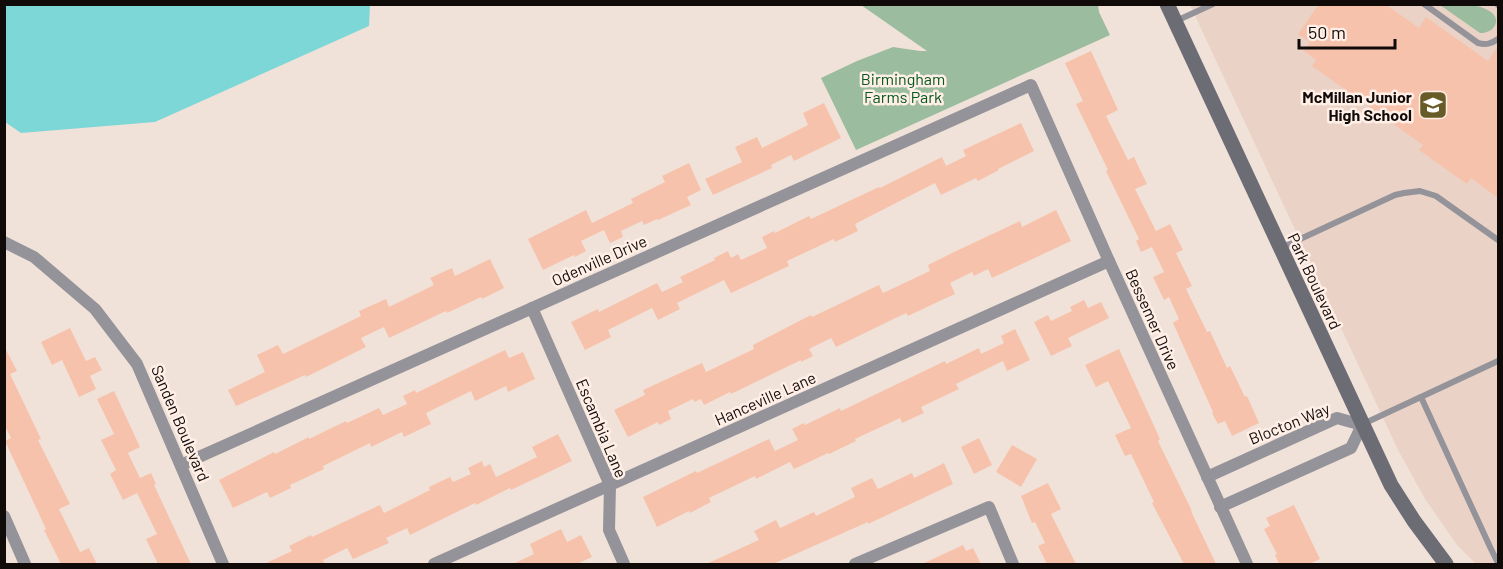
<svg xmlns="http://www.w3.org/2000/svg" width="1503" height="569" font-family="Barlow,sans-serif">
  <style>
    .built { fill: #ead3c6 }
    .green { fill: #9bbc9e }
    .water { fill: #7ed7d7 }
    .building { fill: #f7c2ab }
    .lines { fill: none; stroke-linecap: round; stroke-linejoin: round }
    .service { stroke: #939399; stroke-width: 6 }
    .minor { stroke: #939399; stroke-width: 12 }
    .secondary { stroke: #6c6c75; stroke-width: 15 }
    .labels { text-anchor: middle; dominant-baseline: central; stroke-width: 5; stroke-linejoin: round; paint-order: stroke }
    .park-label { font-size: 16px; fill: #04571d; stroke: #ffefe6 }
    .poi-label { font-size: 16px; font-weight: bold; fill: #100b09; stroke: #ffefe6; text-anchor: end }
    .street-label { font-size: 16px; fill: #100b09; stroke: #ffefe6 }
  </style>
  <rect width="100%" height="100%" fill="#f1e2d9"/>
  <polygon class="built" points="1190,5 1498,5 1498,564 1476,564 1457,545 1425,499 1398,450"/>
  <g class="green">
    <polygon points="861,5 1098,5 1099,12 1110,35 856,150 821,78 857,61 893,47 920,51 927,51"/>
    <path d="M1440 5C1457 4 1477 2 1491 12 1503 21 1492 34 1480 33Z"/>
  </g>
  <polygon class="water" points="5,4 370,4 370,5 369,26 155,122 21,133 5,122"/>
  <g class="building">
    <polygon points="1319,4 1385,4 1419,28 1426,17 1488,61 1498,46 1498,198 1471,178 1467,184 1419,150 1423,145 1312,66 1316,60 1304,51 1310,42 1298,34"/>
    <polygon points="1091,51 1118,110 1106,116 1128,160 1134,157 1147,184 1135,189 1156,231 1170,224 1183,250 1176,253 1192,286 1186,289 1207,332 1210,331 1227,368 1230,366 1245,397 1247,396 1259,423 1232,436 1225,421 1218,424 1212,413 1213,412 1173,323 1179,319 1169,297 1164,300 1153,277 1164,272 1152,247 1141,252 1136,241 1139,239 1106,171 1108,170 1076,104 1083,101 1065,63"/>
    <polygon points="824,103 841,138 794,161 791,155 771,165 772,168 713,195 705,179 742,162 735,147 757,137 762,148 808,125 803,113"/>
    <polygon points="1021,123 1034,151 998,169 999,170 978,181 976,178 941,195 935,183 855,224 858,231 835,242 834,239 787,261 789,266 731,293 724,280 677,303 680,309 658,320 652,308 608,330 611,337 585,350 571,322 598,309 599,312 657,283 662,292 683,282 680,277 715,260 714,258 728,251 731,258 738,254 741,260 767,248 762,237 774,231 775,233 809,216 811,219 879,187 880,188 942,157 946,166 966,156 963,150"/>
    <polygon points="689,163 701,190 687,197 691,205 658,220 657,219 644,225 642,221 621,231 623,237 610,243 604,230 581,241 586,251 575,257 574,255 543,270 528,239 586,210 592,223 633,203 631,199 665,182 662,176"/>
    <polygon points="1056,210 1071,241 992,278 988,269 974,276 972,272 950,283 955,294 944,299 908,316 906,313 836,347 831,338 809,349 813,356 801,362 801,360 731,394 730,392 704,405 701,399 694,402 693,399 668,411 671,419 659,425 658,422 628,437 614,410 645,395 643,390 702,363 706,372 754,349 753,345 811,315 812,317 879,285 883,293 930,271 928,265 954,252 1020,221 1022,227"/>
    <polygon points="490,259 504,288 482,299 481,297 447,313 446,311 389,338 384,327 361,338 366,347 306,377 305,375 236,406 228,390 265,372 257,355 278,345 283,354 361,316 359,311 386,299 389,307 434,285 430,278 452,268 455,276"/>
    <polygon points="1084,300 1088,308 1101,302 1109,318 1068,338 1072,346 1051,356 1034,322 1048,315 1051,321 1072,311 1070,307"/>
    <polygon points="70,328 86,361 95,357 102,370 90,376 96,389 79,397 62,360 52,365 41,342"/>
    <polygon points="1015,329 1030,360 1007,371 1003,361 956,384 959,389 921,407 924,413 902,423 900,418 855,439 856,441 829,454 828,453 794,469 790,462 756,479 755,476 709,498 711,502 690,513 689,511 657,527 643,497 696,471 697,473 769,439 775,451 798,440 792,429 804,423 805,425 840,408 841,411 945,361 946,364 979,348 981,354 1004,343 1001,336"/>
    <polygon points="4,346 17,371 10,374 41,439 38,440 70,504 59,509 80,552 89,548 97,564 61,564 44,530 46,529 5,441 11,438 4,424"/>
    <polygon points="1119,349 1160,439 1158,441 1192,511 1191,511 1216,564 1184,564 1152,503 1154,502 1131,454 1125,456 1115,435 1131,428 1108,381 1096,387 1085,365"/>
    <polygon points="505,350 509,358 523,352 535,379 508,392 506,386 475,401 471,391 426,413 431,424 404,437 402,432 371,447 370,443 323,466 324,469 290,485 291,488 270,498 267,492 233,508 219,480 274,452 275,454 309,437 309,439 346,421 347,423 379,408 383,415 407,404 403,396 415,390 416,393"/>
    <polygon points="114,391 140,447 128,453 140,478 151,473 156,484 154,485 191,564 158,564 146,539 157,534 137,493 123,500 110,474 116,470 101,440 114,434 97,399"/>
    <polygon points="558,434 572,461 511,490 510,488 476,505 475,503 410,535 407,528 386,538 389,543 353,559 347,548 323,560 325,564 264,564 292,551 289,546 311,535 312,537 380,505 384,513 430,490 429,487 450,477 453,482 471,474 468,468 482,461 484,467 490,464 496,477 537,457 532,447"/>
    <polygon points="979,438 992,465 974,474 961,447"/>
    <polygon points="1012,445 1037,459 1021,487 996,472"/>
    <polygon points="944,463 953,484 868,524 868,522 773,564 706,564 759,540 754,531 776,520 780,528 814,512 816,516 855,497 851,488 872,478 878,489 912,473 914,478"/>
    <polygon points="1048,483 1061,509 1051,514 1076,564 1047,564 1038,546 1045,543 1035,522 1032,523 1021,496"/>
    <polygon points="1294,505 1320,559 1309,564 1279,564 1275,555 1277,554 1264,529 1270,526 1266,518"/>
    <polygon points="561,529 567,542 581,535 592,557 577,564 513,564 534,554 530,544"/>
    <polygon points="963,545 966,551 973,548 981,564 922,564"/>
  </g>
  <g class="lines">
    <g class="service">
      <path d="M1424 4 1478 43C1486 45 1491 44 1498 39"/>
      <polyline points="1498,4 1498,5"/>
      <polyline points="1176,21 1213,4"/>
      <polyline points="1283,247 1395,195 1404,193 1420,191 1436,196 1498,240"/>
      <polyline points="1421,397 1491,549 1498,563"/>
      <polyline points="1363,424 1498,361"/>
    </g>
    <g class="minor">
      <polyline points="4,242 34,257 95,309 137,364 223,564"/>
      <polyline points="532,308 610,485 609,530 624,564"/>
      <polyline points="181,465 1031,85 1109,261 1247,564"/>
      <polyline points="1207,477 1337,418 1362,425 1351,448 1220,507"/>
      <polyline points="4,516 25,564"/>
      <polyline points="434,564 1109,261"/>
      <polyline points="855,564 989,507 1013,564"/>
    </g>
    <polyline class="secondary" points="1167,4 1391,485 1414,521 1446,564"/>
  </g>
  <defs>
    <g id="school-square" transform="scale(1.5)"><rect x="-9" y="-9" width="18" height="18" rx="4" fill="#675b27" stroke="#ffefe6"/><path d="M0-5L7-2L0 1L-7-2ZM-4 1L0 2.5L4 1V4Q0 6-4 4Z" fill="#fff"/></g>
  </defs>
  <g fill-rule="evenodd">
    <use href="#school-square" x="1433" y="105"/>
  </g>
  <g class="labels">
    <g class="park-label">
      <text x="903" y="78">Birmingham<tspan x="903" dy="18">Farms Park</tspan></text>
    </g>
    <g class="poi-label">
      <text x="1412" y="96">McMillan Junior<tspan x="1412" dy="18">High School</tspan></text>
    </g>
    <g class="street-label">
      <text transform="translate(599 260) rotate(-24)">Odenville Drive</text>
      <text transform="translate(1315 281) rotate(65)">Park Boulevard</text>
      <text transform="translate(1153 319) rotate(66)">Bessemer Drive</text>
      <text transform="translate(765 398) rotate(-24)">Hanceville Lane</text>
      <text transform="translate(181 423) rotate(67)">Sanden Boulevard</text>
      <text transform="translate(1289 423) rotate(-22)">Blocton Way</text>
      <text transform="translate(602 428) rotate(67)">Escambia Lane</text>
    </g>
  </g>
  <rect width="1503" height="569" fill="none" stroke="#100b09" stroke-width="12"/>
  <path d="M1299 39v9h96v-9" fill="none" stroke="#100b09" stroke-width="3"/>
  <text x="1308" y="39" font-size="18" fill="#100b09" stroke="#ffefe6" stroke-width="4.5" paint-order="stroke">50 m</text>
</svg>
